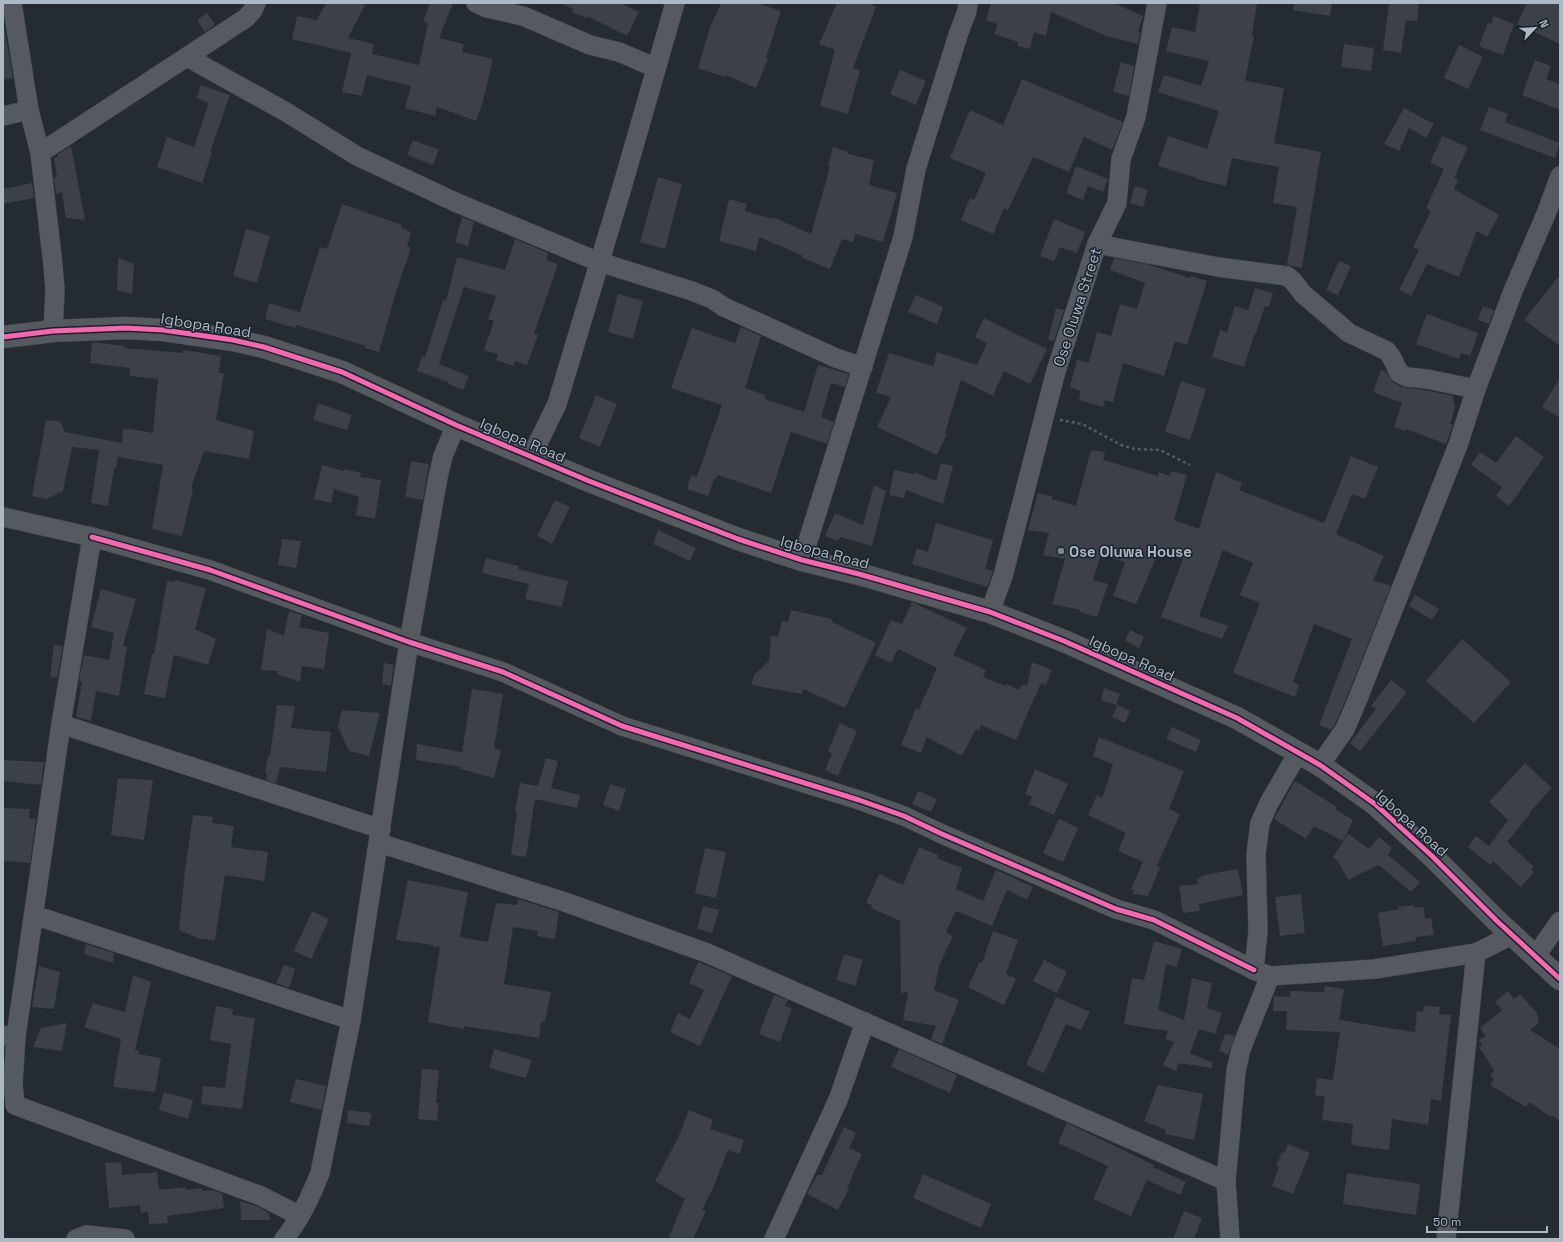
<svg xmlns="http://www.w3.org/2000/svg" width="1563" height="1242" font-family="'Space Grotesk',sans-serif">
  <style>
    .building { fill: #3b4146 }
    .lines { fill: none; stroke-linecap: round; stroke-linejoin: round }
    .minor-casing { stroke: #42474c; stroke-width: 20 }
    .tertiary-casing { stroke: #42474c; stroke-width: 23 }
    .path { stroke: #565d62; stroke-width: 2.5; stroke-dasharray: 3 3; stroke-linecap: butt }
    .minor { stroke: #545a60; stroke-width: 19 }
    .tertiary { stroke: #545a60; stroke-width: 22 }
    .cycleway-casing { stroke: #18222b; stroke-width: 8 }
    .cycleway { stroke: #f766af; stroke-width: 5 }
    .poi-dot { fill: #7c8791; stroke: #18222b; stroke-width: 1.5 }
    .labels { text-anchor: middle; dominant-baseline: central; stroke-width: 3; stroke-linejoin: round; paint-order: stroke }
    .street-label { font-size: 15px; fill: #acb8c4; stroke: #18222b }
    .poi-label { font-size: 15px; font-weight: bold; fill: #acb8c4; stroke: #18222b; text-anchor: start }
  </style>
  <rect width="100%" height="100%" fill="#242b31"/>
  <g class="building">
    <polygon points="326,3 366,3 348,38 374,44 372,54 419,65 428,23 423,21 430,3 453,3 439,38 464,44 462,52 493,59 483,101 476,121 437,107 435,116 405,108 411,86 367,75 362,96 342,92 351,53 292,39 297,16 317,20"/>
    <polygon points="561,3 620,3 639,12 627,36 587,16 586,18 572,12 573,9"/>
    <polygon points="721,3 757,3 781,11 766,58 768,59 756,88 725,75 725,77 698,68 709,30"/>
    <polygon points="837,3 868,3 876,7 853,68 860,70 848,114 820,106 835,50 819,44"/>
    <polygon points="991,3 1114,3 1143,16 1138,32 1140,33 1138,44 1106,36 1051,12 1046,36 1034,32 1030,49 1017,46 1018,42 994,34 998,24 986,20"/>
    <polygon points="1200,3 1257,3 1252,35 1254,36 1245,81 1284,88 1274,143 1321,152 1302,268 1287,265 1297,207 1273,203 1279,167 1232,158 1226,186 1196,179 1197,178 1158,166 1168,136 1207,149 1219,111 1158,92 1164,75 1201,86 1209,61 1166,51 1172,27 1195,32"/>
    <polygon points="1294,3 1332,3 1330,16 1293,10"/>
    <polygon points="1389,3 1419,3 1417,21 1406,20 1401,53 1383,50"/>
    <polygon points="1527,3 1560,3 1560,44 1517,24"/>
    <polygon points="207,13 215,25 205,32 197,20"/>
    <polygon points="1494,16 1514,24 1503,55 1479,46 1488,23 1491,24"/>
    <polygon points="3,20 13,78 3,80"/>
    <polygon points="1344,44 1374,48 1371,71 1341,67"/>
    <polygon points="1459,45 1483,57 1468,89 1444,78"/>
    <polygon points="1535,60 1551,66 1546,79 1560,84 1560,110 1522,95"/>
    <polygon points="1121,62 1134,66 1129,96 1113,92"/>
    <polygon points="900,70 926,81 916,105 890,94"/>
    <polygon points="1022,79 1123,122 1112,150 1084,137 1069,172 1033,157 1008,210 1004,208 993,234 961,220 970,198 974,200 986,173 950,158 970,110 1003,125"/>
    <polygon points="201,85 230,95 210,152 212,153 202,183 157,167 167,137 194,147 209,103 196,98"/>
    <polygon points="1489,107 1508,114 1505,122 1560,143 1555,158 1480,130"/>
    <polygon points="1404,108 1434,124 1426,138 1409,128 1399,151 1384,144"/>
    <polygon points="1442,136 1468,147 1454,178 1458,180 1454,189 1499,215 1487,237 1477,231 1459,277 1427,264 1411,296 1399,290 1419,250 1413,247 1431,211 1426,208 1444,169 1430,163"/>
    <polygon points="413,140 439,150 433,165 407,155"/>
    <polygon points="71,146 85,220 66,218 62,192 56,194 54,178 57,177 54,158 58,157 58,154"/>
    <polygon points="833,147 848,152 848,154 874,160 869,185 897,193 883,242 855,234 853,242 842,239 830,269 802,258 803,256 759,237 756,251 719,241 729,199 747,204 745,211 772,219 773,217 811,234 830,167 828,166"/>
    <polygon points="1076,166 1108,179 1103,192 1088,186 1083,200 1066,193"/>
    <polygon points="658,177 682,184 665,249 640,242"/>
    <polygon points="32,183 34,198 3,204 3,189"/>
    <polygon points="1135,186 1148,190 1143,207 1130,203"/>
    <polygon points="342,204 402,225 401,228 411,232 407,246 411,248 396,292 379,352 365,348 366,346 296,325 295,328 265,319 269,303 300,312 320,247 327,249"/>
    <polygon points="462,217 474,222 468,246 455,242"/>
    <polygon points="1054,219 1085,232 1077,253 1060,247 1054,261 1040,256"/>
    <polygon points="246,229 270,236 257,283 233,276"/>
    <polygon points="515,239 548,253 546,260 558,264 534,334 538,335 527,365 515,361 513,366 496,360 498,354 484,350 494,321 488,319 496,296 464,287 439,364 469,376 463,390 448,384 448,382 417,371 422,356 425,357 443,300 446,301 457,257 505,270"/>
    <polygon points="118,258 134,264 132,294 117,290"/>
    <polygon points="1114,258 1150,265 1190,278 1190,276 1207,281 1187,345 1175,341 1164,376 1123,363 1113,402 1105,400 1103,407 1079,400 1081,391 1070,387 1077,360 1089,363 1097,332 1111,336 1120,304 1137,309 1145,283 1110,270"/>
    <polygon points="1339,261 1351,266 1338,295 1326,290"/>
    <polygon points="1560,275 1560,346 1524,320"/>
    <polygon points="1255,288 1273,293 1269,307 1265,306 1256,333 1255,333 1244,367 1212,357 1220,330 1227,332 1235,306 1248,310"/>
    <polygon points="618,294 643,301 633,339 608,332"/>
    <polygon points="916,295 943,307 937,324 908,312"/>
    <polygon points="1483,306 1494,310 1489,324 1478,320"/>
    <polygon points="1056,308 1064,310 1054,341 1048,340"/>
    <polygon points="1427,314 1478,333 1470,356 1461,353 1459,359 1416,344"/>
    <polygon points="984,318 1047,349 1030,384 1004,371 993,396 961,380 945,433 947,434 937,455 877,427 891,397 876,393 889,353 933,366 937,352 977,365 987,343 975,337"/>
    <polygon points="741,327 761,336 745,388 765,395 764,399 804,412 818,365 849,374 845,387 831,383 821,417 834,422 827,444 791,432 771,493 718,475 716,479 714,479 708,496 687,489 691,475 697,477 722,405 671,388 692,328 735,343"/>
    <polygon points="92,342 125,346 124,348 183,353 183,350 221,356 219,373 224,373 216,420 254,431 249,459 204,451 191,488 193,489 182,536 152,529 163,465 118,457 116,468 114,468 108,506 91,503 99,450 72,447 63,491 47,499 32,496 46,420 60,421 65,432 122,443 123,428 153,433 158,379 130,376 130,368 90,363"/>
    <polygon points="1381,370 1386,372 1394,383 1402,387 1425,390 1453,396 1455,408 1450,424 1453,425 1446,444 1406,429 1406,431 1394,427 1402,403 1373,392"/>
    <polygon points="1560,378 1560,418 1542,407"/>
    <polygon points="1181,381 1206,389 1190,440 1165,432"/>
    <polygon points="596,395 617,404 600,447 579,438"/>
    <polygon points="318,403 352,415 347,430 313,420"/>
    <polygon points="1516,436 1544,457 1509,506 1496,496 1502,487 1471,465 1480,452 1496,463"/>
    <polygon points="1091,450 1105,452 1103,460 1158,476 1159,472 1170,476 1172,471 1187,475 1174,520 1199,529 1216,472 1242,483 1239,490 1324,523 1351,456 1378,467 1365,499 1352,494 1336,534 1384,556 1373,580 1391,586 1347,697 1335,724 1331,730 1319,725 1352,639 1314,624 1293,682 1299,685 1295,697 1233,673 1260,603 1240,595 1253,563 1223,550 1199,616 1228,626 1222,639 1161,617 1183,559 1159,551 1136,604 1113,596 1125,562 1101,555 1093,580 1108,584 1097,617 1080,612 1080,610 1052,604 1065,559 1043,555 1049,533 1028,530 1038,493 1052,496 1052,499 1076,506"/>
    <polygon points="411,461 429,464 423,500 405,497"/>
    <polygon points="941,463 953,466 943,504 906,490 904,498 889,495 894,470 914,474 914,472 936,481"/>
    <polygon points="322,465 344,471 345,469 361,473 360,477 381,480 375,519 356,515 359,497 334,489 331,503 314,499"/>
    <polygon points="874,485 886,491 872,546 840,537 838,541 825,536 835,513 863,525"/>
    <polygon points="555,500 570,507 552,544 537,536"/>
    <polygon points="936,523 993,540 985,569 993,571 987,587 912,564 917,548 928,552"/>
    <polygon points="658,530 696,548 690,561 653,544"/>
    <polygon points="282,539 301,541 296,568 278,565"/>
    <polygon points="486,558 519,566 518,569 568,581 562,607 525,599 529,584 482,573"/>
    <polygon points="175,580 206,588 195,629 216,639 208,665 174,655 165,698 144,694 152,654 154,654 167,581 175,582"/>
    <polygon points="101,589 136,599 123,646 127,647 119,696 96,691 91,721 76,717 82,682 79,681 84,655 109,660 114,633 91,627"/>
    <polygon points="1415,595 1439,609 1432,620 1409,606"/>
    <polygon points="912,602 967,628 953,655 986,670 983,677 1006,686 1007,684 1019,690 1022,684 1027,686 1032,662 1052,670 1046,685 1041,683 1016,740 981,725 979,731 976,729 962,756 927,737 921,753 901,745 916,708 919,709 937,668 898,649 891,663 875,655 891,620 902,624"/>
    <polygon points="791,610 832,619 832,622 876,643 845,708 803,689 802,694 751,685 754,675 769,661 771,636 778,637 782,621 788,622"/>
    <polygon points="289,611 302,615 299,627 329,633 324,669 302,666 300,682 277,674 278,671 261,670 267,629 284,636"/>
    <polygon points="1130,630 1144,637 1139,648 1125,641"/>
    <polygon points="1462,639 1511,682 1474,723 1426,681"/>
    <polygon points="54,645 63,646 57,678 50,677"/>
    <polygon points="384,663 394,665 391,686 382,684"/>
    <polygon points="1391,680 1407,692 1360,751 1350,743 1376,709 1371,706"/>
    <polygon points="1104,688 1120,694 1116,705 1101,700"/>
    <polygon points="472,689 503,694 494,748 501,750 494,778 460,769 461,767 416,760 417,744 462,752"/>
    <polygon points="277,705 295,706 291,728 331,732 326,772 280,767 276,783 266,780 267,773 265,773 268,756 270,756"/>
    <polygon points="1117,705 1130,711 1125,723 1112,717"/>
    <polygon points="342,710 380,713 369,756 349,751 338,727"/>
    <polygon points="840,723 857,731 838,776 825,770 832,754 828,751"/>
    <polygon points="1172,727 1201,740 1196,752 1166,739"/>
    <polygon points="1099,737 1184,771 1169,809 1180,814 1157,866 1160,868 1148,896 1133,894 1134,890 1131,889 1143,862 1118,851 1126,833 1088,815 1097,795 1102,798 1111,772 1110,772 1113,764 1093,756"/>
    <polygon points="546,758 558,761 551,788 580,795 577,808 535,799 526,857 511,855 517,812 515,812 520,783 538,786"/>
    <polygon points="3,760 44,762 41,785 3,781"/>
    <polygon points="1525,763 1552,788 1529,813 1530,814 1507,842 1534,867 1531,870 1534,872 1521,887 1493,861 1490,865 1468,847 1476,836 1489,846 1508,820 1489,802"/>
    <polygon points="1035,769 1068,784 1054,815 1029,804 1032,797 1025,794"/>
    <polygon points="118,778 153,780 144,840 111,835"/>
    <polygon points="1295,781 1312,791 1310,794 1313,792 1337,807 1336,810 1353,820 1343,841 1314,826 1306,839 1274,819"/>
    <polygon points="610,784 626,789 619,811 603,805"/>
    <polygon points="918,791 937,799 931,812 912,804"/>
    <polygon points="3,808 30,809 29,818 36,819 30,863 3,861"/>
    <polygon points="193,815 213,817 212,823 234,826 231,847 268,852 264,881 225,875 215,940 199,939 179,930 185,870"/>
    <polygon points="1059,819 1078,828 1063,862 1043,853"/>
    <polygon points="1348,834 1369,849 1379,837 1392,848 1388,855 1420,882 1411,892 1379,865 1348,880 1338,861 1333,857"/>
    <polygon points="919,847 938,855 937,858 962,868 956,889 983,901 996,870 1033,887 1027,900 1007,890 992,926 956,911 946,932 953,936 939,966 934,990 959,1000 942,1044 931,1039 936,1026 903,1020 908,992 901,993 900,921 871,908 872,905 866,903 879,874 903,885"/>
    <polygon points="705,848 726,852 716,898 695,893"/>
    <polygon points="1238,869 1243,895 1199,904 1200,911 1183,913 1179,886 1198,884 1197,879 1204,875"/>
    <polygon points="408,880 468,892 460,937 488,942 496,903 517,905 518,899 559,912 555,939 537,936 538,931 513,927 504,984 551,992 545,1022 541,1022 539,1038 464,1026 464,1029 428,1022 440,947 433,946 433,945 396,940"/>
    <polygon points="1301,894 1305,933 1280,936 1275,897"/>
    <polygon points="1414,905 1415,908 1424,907 1425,919 1431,918 1434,935 1416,937 1416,941 1383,946 1378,913 1399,909 1398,907"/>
    <polygon points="703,906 719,910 712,933 697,929"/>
    <polygon points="312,911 329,919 311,959 294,951"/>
    <polygon points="993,931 1018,940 1006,974 1016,979 1004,1005 968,987 980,962 982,963"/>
    <polygon points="1154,941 1182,949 1177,967 1166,964 1158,1010 1184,1020 1192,978 1212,983 1207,1008 1222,1013 1215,1034 1199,1029 1190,1053 1213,1063 1212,1068 1179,1063 1176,1071 1163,1065 1174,1042 1165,1039 1168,1031 1124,1024 1132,978 1144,980"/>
    <polygon points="86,944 114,953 113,963 84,954"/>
    <polygon points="844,954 863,960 855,986 836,980"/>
    <polygon points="1044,960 1067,972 1057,993 1033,981"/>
    <polygon points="698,962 732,976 700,1046 670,1032 678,1013 690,1019 704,990 689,983"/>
    <polygon points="284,965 295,969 289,988 276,983"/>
    <polygon points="39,966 60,972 54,1009 32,1007"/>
    <polygon points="133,975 151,982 135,1050 139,1051 138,1054 161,1058 155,1092 113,1087 121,1039 84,1027 93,1003 125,1012"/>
    <polygon points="1325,986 1344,989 1339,1020 1415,1032 1417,1011 1423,1012 1424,1006 1440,1007 1439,1014 1451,1015 1441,1101 1431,1099 1428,1125 1392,1119 1389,1150 1351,1145 1353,1124 1322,1120 1325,1097 1315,1095 1317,1078 1333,1080 1340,1032 1286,1030 1287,1011 1273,1011 1274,996 1290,997 1290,991 1324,992"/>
    <polygon points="1508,991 1514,999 1520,994 1537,1013 1539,1023 1530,1030 1560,1049 1560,1121 1552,1115 1551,1117 1529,1102 1526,1107 1490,1085 1494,1078 1490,1076 1494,1070 1479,1047 1482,1046 1479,1040 1486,1036 1480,1028 1502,1010 1495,1002"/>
    <polygon points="774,995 788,1000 785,1006 792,1008 780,1042 759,1034"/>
    <polygon points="1056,997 1090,1012 1081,1030 1066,1024 1044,1073 1026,1065"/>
    <polygon points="216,1006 233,1009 232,1015 255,1018 242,1109 201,1104 203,1086 225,1088 231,1044 210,1040"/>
    <polygon points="67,1023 62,1051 33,1047 41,1028"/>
    <polygon points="1225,1034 1235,1035 1228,1055 1219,1051"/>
    <polygon points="494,1049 532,1060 526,1078 489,1068"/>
    <polygon points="899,1049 957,1075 950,1093 891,1067"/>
    <polygon points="422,1069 439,1070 436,1103 439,1103 437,1121 418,1119"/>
    <polygon points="296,1079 326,1086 322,1110 290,1102"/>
    <polygon points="1158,1085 1203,1094 1194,1140 1165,1134 1166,1130 1144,1121"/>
    <polygon points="164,1092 193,1100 188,1119 159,1110"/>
    <polygon points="348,1110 371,1113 370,1126 347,1123"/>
    <polygon points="689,1110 713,1120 710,1129 744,1140 740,1154 728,1150 713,1188 702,1210 706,1211 693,1239 668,1239 685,1199 655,1181 678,1138"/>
    <polygon points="1067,1123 1154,1165 1153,1167 1186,1182 1180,1195 1147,1180 1131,1216 1093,1199 1108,1166 1058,1143"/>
    <polygon points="844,1127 856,1133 849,1148 862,1154 847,1188 849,1189 838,1210 807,1194 817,1175 822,1175"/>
    <polygon points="1288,1144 1310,1153 1293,1194 1272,1186 1279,1167 1276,1166 1282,1152 1284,1153"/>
    <polygon points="121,1162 122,1175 157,1172 159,1190 186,1187 186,1190 202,1188 202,1191 212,1190 222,1193 224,1208 167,1216 168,1223 149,1224 148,1212 141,1213 140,1205 109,1208 105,1163"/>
    <polygon points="1347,1173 1420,1184 1416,1215 1343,1204"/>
    <polygon points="923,1174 991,1204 981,1228 913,1198"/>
    <polygon points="240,1201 257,1206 269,1213 270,1220 241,1220"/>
    <polygon points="1184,1211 1202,1218 1194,1239 1173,1239"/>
  </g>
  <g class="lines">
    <g class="minor-casing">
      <g id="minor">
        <polyline points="12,3 29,110 40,153 53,265 55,290 53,331"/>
        <polyline points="476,3 487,8 523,16 590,45 619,52 656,68"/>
        <polyline points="187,57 286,112 357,156 455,202 599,262 692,291 712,299 724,307 836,358 863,367"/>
        <polyline points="3,116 29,110"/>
        <polyline points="40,153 246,18 253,10 256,3"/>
        <polyline points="1097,244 1218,267 1287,276 1293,281 1303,294 1349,333 1387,351 1392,358 1399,373 1407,377 1427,379 1476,389"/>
        <polyline points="531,457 557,404 623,184 675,3"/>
        <polyline points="3,517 92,537 61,724 381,829"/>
        <polyline points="92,537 210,570 409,642 503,672 622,726 859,800 904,816 942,834 1116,909 1154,920 1254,970"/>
        <polyline points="802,560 903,237 916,169 958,35 967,11 968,3"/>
        <polyline points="990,612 1003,576 1056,371 1097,244 1117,203 1121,159 1136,117 1157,3"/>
        <polyline points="1320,765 1345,729 1357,701 1458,445 1476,389 1513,291 1546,214 1560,176"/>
        <polyline points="379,843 565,902 707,953 1226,1181"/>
        <polyline points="34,915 351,1020"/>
        <polyline points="1535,957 1560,921"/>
        <polyline points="1270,976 1375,969 1476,953 1512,935"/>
        <polyline points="3,1036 16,1036 61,724"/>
        <polyline points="16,1036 13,1083 15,1105 261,1196 300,1216"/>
        <polyline points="76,1239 86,1235 125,1239"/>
        <path d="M284 1239C300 1220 311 1196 320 1173L351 1020 409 642 438 477 443 456 456 425"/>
        <polyline points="774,1239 838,1100 865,1022"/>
        <polyline points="1230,1239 1226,1181 1236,1071 1241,1049 1270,976 1254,970 1258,931 1256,854 1260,823 1269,803 1298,753"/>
        <polyline points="1446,1239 1476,953"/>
      </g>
    </g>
    <g class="tertiary-casing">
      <polyline id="tertiary" points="3,337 53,331 126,328 163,330 233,340 264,347 342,372 456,425 589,481 738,539 802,560 859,574 990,612 1064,641 1237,718 1320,765 1375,804 1432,856 1497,921 1560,979"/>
    </g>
    <polyline class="path" points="1060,420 1082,424 1121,445 1135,449 1160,450 1190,465"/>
    <use href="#minor" class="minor"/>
    <use href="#tertiary" class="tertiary"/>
    <g class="cycleway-casing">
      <g id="cycleway">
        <polyline points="3,337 53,331 126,328 163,330 233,340 264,347 342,372 456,425 589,481 738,539 802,560 859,574 990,612 1064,641 1237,718 1320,765 1375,804 1432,856 1497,921 1560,979"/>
        <polyline points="92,537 210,570 409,642 503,672 622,726 859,800 904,816 942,834 1116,909 1154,920 1254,970"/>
      </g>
    </g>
    <use href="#cycleway" class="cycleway"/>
  </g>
  <circle class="poi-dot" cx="1061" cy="551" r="4"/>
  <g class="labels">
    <g class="street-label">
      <text transform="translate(1077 307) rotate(-72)">Ose Oluwa Street</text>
      <text transform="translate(206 325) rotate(9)">Igbopa Road</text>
      <text transform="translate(523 440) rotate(23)">Igbopa Road</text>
      <text transform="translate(825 552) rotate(15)">Igbopa Road</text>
      <text transform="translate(1132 658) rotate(24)">Igbopa Road</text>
      <text transform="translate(1412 823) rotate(42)">Igbopa Road</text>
    </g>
    <g class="poi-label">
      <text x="1069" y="551">Ose Oluwa House</text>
    </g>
  </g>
  <rect width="1563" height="1242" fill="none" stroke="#acb8c4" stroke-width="8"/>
  <g transform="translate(1535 28) rotate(65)" stroke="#18222b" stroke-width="3" paint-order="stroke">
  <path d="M0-3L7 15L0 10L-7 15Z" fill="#acb8c4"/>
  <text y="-6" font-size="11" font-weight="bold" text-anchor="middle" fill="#acb8c4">N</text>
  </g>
  <path d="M1427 1226v6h120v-6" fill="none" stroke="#acb8c4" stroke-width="2"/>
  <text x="1433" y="1226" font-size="12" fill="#acb8c4" stroke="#18222b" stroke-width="3" paint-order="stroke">50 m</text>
</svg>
